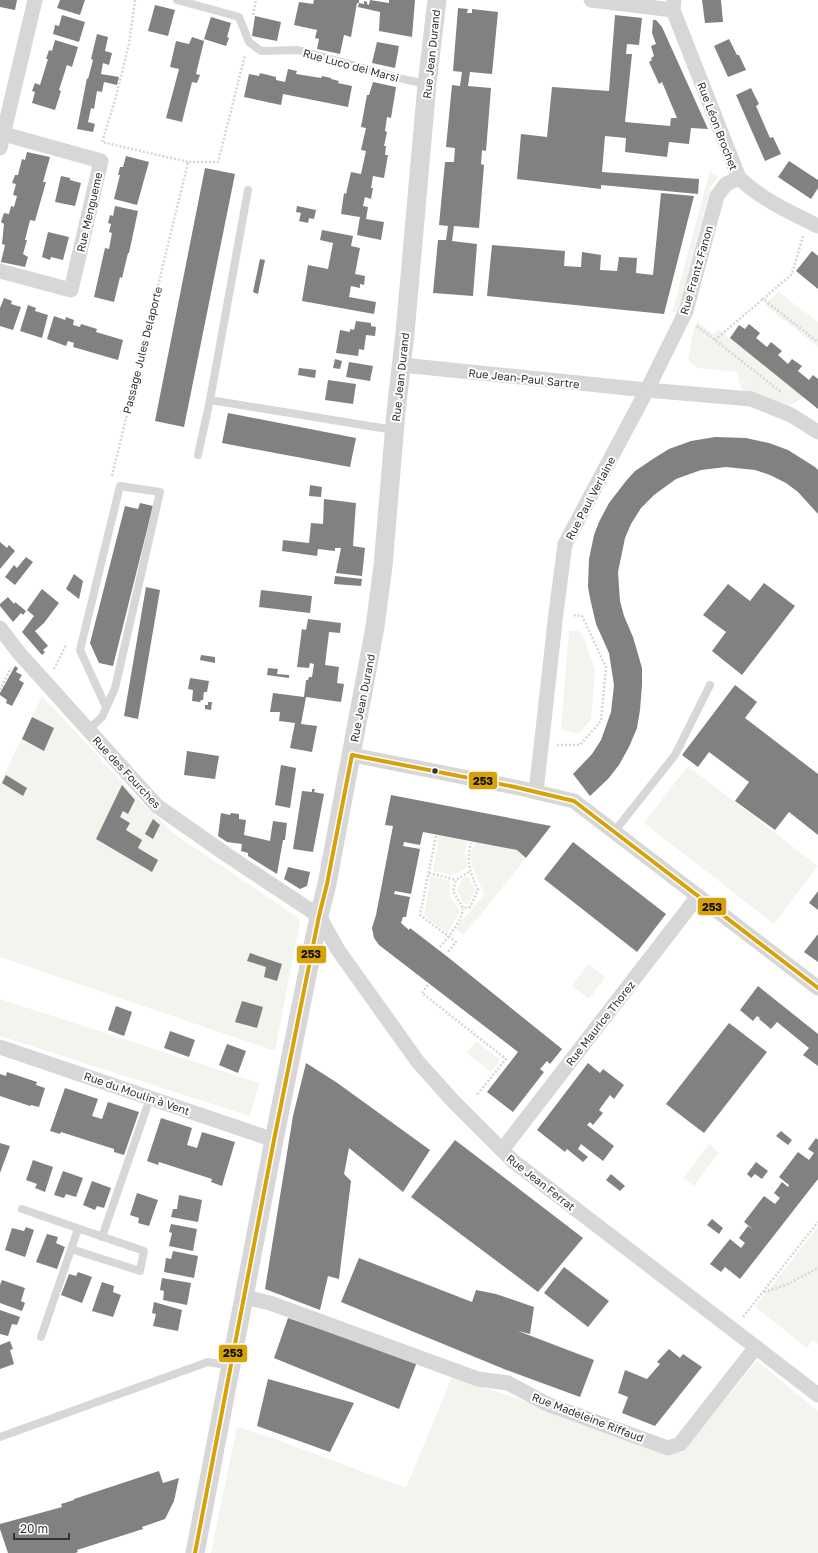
<svg xmlns="http://www.w3.org/2000/svg" width="818" height="1553" font-family="'Golos Text',sans-serif">
  <style>
    .green { fill: #f1f5ed }
    .building { fill: #818181 }
    .lines { fill: none; stroke-linecap: round; stroke-linejoin: round }
    .path { stroke: #d6d6d6; stroke-width: 2.5; stroke-dasharray: 2 2; stroke-linecap: butt }
    .service { stroke: #d7d7d7; stroke-width: 8 }
    .minor { stroke: #d7d7d7; stroke-width: 15 }
    .tertiary { stroke: #d7d7d7; stroke-width: 19 }
    .bus-1-casing { stroke: #fff; stroke-width: 7 }
    .bus-1 { stroke: #d6a20a; stroke-width: 4 }
    .bus-dot { fill: #333; stroke: #fff; stroke-width: 1.5 }
    .labels { text-anchor: middle; dominant-baseline: central; stroke-width: 4; stroke-linejoin: round; paint-order: stroke }
    .street-label { font-size: 11px; fill: #333; stroke: #fff }
    .line-badge { stroke: #fff; stroke-width: 1.5 }
    .pale-badge-label { font-size: 11px; text-anchor: middle; font-weight: bold; fill: #111 }
  </style>
  <rect width="100%" height="100%" fill="#fff"/>
  <g class="green">
    <polygon points="710,171 718,177 711,186 678,312 672,312"/>
    <polygon points="779,292 818,322 818,347 764,304"/>
    <polygon points="697,321 713,334 718,329 804,397 789,406 773,402 741,389 737,372 698,368 688,360 693,332"/>
    <polygon points="569,631 579,631 584,638 595,670 591,719 579,734 561,729"/>
    <polygon points="42,696 131,792 174,834 297,917 300,922 275,1051 0,957 0,784"/>
    <polygon points="688,766 818,866 774,924 644,823"/>
    <polygon points="439,835 467,840 465,853 468,867 452,875 433,871"/>
    <polygon points="476,842 517,850 526,858 464,935 456,929 461,920 469,913 484,894 472,865 470,854"/>
    <polygon points="431,876 450,881 450,898 460,911 447,933 424,915"/>
    <polygon points="468,876 475,890 468,904 464,904 457,890 463,878"/>
    <polygon points="589,964 605,977 589,999 572,986"/>
    <polygon points="0,999 259,1083 250,1116 0,1036"/>
    <polygon points="476,1041 500,1060 491,1072 467,1053"/>
    <polygon points="709,1144 719,1152 694,1186 683,1178"/>
    <polygon points="818,1227 818,1344 813,1340 807,1348 755,1307"/>
    <polygon points="757,1361 818,1411 818,1553 211,1553 237,1427 275,1439 406,1488 452,1377 681,1453"/>
  </g>
  <g class="building">
    <polygon points="0,0 17,0 15,10 0,7"/>
    <polygon points="60,0 85,0 80,15 57,8"/>
    <polygon points="314,0 359,0 359,3 357,3 351,37 344,35 340,54 317,49 319,39 315,38 317,30 294,25 299,2 313,4"/>
    <polygon points="370,0 389,3 389,0 415,0 412,37 379,31 380,12 358,7 359,3 364,4 364,1 367,2 367,4 369,5"/>
    <polygon points="702,0 721,0 723,22 705,23"/>
    <polygon points="155,5 175,10 168,36 148,31"/>
    <polygon points="458,8 468,9 467,13 472,13 472,9 498,12 492,74 470,72 468,86 491,88 486,151 482,150 481,164 484,165 479,228 454,226 452,241 477,244 473,296 433,293 438,240 446,240 448,226 439,225 445,162 454,162 455,148 446,147 452,85 460,86 462,72 453,71"/>
    <polygon points="62,15 85,22 79,42 53,34 55,25 59,26"/>
    <polygon points="615,15 642,18 639,45 627,44 626,54 632,54 625,122 670,126 671,118 677,118 662,82 659,84 649,62 652,60 651,58 654,56 651,46 656,44 652,33 653,20 656,20 662,27 708,129 691,128 689,144 669,142 667,157 625,152 626,138 605,136 602,172 699,179 698,194 601,185 601,189 517,179 521,134 547,137 552,87 609,91"/>
    <polygon points="255,16 281,22 277,41 252,36"/>
    <polygon points="211,17 231,23 227,37 229,38 226,46 204,39"/>
    <polygon points="97,34 108,37 105,51 112,53 109,65 103,63 101,74 119,77 117,85 104,82 102,92 97,91 94,109 91,108 88,122 95,124 93,132 77,129 87,78 88,79 93,60 91,59"/>
    <polygon points="192,37 204,41 196,74 200,75 197,83 192,82 182,122 166,118 179,69 170,67 176,41 189,44"/>
    <polygon points="729,39 737,55 739,55 746,70 728,77 714,46"/>
    <polygon points="55,40 78,47 72,67 67,65 59,90 61,91 55,110 32,103 35,92 32,91 35,83 40,85 48,59 46,59 49,50 52,51"/>
    <polygon points="377,42 399,46 395,68 372,63"/>
    <polygon points="288,69 297,71 296,74 321,78 322,76 331,78 331,79 339,81 338,83 352,86 348,107 283,94 281,105 244,97 249,74 259,76 260,73 276,77 276,80 285,82"/>
    <polygon points="373,82 396,87 391,118 387,117 385,131 387,132 384,146 386,146 385,155 388,155 384,178 373,176 371,188 373,188 371,199 365,197 363,206 368,207 366,219 384,222 381,240 357,235 360,217 341,214 344,193 346,194 351,172 361,174 366,151 361,150 366,128 361,127 367,95 369,95"/>
    <polygon points="751,88 759,104 756,106 770,138 773,137 781,154 765,161 736,95"/>
    <polygon points="27,152 50,157 43,182 46,182 35,221 30,220 25,240 27,240 23,254 28,257 25,267 1,262 5,245 2,244 4,224 1,222 4,213 9,214 11,206 14,207 17,196 13,195 16,184 12,183 15,175 18,175 22,159 25,160"/>
    <polygon points="126,156 149,162 137,205 114,199 120,175 118,175 120,167 123,167"/>
    <polygon points="789,161 818,180 818,188 811,199 778,177"/>
    <polygon points="205,168 235,174 184,427 155,421"/>
    <polygon points="61,176 70,178 70,180 81,183 75,206 55,202"/>
    <polygon points="661,193 694,196 664,314 487,296 492,245 565,251 564,266 581,267 582,252 601,255 600,270 617,271 619,257 637,258 636,273 653,275"/>
    <polygon points="115,206 138,211 129,253 128,253 122,278 120,277 114,302 94,297 105,248 109,249 112,233 109,232 111,224 108,223 110,215 113,216"/>
    <polygon points="297,206 316,210 314,219 309,218 308,223 299,221 301,213 296,212"/>
    <polygon points="322,230 353,236 351,246 360,248 355,274 365,276 364,285 360,284 360,288 351,286 349,297 376,302 374,314 302,301 308,265 328,269 333,243 320,240"/>
    <polygon points="48,232 69,237 63,260 51,257 50,260 42,257"/>
    <polygon points="812,251 818,256 818,289 796,271"/>
    <polygon points="260,259 265,260 258,294 253,292"/>
    <polygon points="4,298 12,301 11,304 21,307 13,330 0,326 0,308"/>
    <polygon points="28,305 36,308 35,311 48,315 42,338 20,331"/>
    <polygon points="54,316 65,320 66,317 74,320 73,325 80,327 81,324 97,329 96,332 123,340 118,360 73,347 74,343 68,341 66,346 47,339"/>
    <polygon points="356,321 371,323 371,326 376,327 375,336 366,335 364,350 359,349 358,356 336,353 340,330 350,332 350,329 354,330"/>
    <polygon points="749,324 760,333 756,338 767,347 771,342 782,351 778,355 788,364 792,359 802,366 798,371 809,380 813,375 818,379 818,409 730,338 739,325 745,329"/>
    <polygon points="335,359 342,361 340,369 333,368"/>
    <polygon points="349,362 373,366 370,381 346,377"/>
    <polygon points="299,368 316,370 315,378 298,375"/>
    <polygon points="328,380 356,384 353,404 325,400"/>
    <polygon points="228,413 356,438 350,467 222,443"/>
    <polygon points="715,437 746,438 769,443 788,450 815,467 818,470 818,514 798,492 786,483 770,475 755,470 726,467 701,470 676,479 654,495 641,508 631,524 625,538 618,572 620,601 624,616 633,637 642,668 642,685 640,710 637,728 629,747 619,765 608,779 590,796 573,774 592,754 601,740 611,712 614,685 609,653 596,624 590,598 588,587 589,559 594,535 599,522 609,503 626,481 635,471 656,457 669,449 691,441"/>
    <polygon points="310,485 322,487 321,497 309,496"/>
    <polygon points="324,499 356,503 353,546 365,548 362,576 336,573 341,548 335,548 335,551 318,549 317,556 282,551 283,540 309,543 311,523 323,524"/>
    <polygon points="140,503 153,506 113,666 99,663 90,643 125,506 138,509"/>
    <polygon points="0,542 7,548 9,545 15,551 0,569"/>
    <polygon points="26,557 33,562 15,585 5,577 14,565 17,568"/>
    <polygon points="74,574 83,581 79,599 66,589"/>
    <polygon points="335,576 362,579 361,586 334,584"/>
    <polygon points="764,583 795,606 742,675 712,651 726,632 703,615 728,584 750,601"/>
    <polygon points="146,587 160,590 138,719 124,716"/>
    <polygon points="42,589 59,603 44,623 35,631 48,646 43,650 45,652 42,655 22,632 34,616 27,610"/>
    <polygon points="261,590 312,596 310,613 259,607"/>
    <polygon points="8,597 14,604 15,602 26,611 23,615 21,613 13,622 0,606 0,604"/>
    <polygon points="308,619 341,623 340,633 329,632 325,665 339,667 337,683 344,684 341,702 306,697 301,724 317,726 312,752 290,748 295,723 279,721 280,712 270,712 273,693 304,697 306,680 308,680 309,677 312,677 314,664 310,663 309,668 297,667 302,629 306,630"/>
    <polygon points="201,655 215,657 215,663 200,660"/>
    <polygon points="15,666 18,668 16,672 22,675 19,680 24,683 12,706 6,703 7,700 0,695 0,693"/>
    <polygon points="268,668 278,669 277,674 289,675 289,678 267,675"/>
    <polygon points="190,678 209,681 207,692 204,692 203,700 201,700 200,702 192,701 193,690 188,689"/>
    <polygon points="735,685 757,702 745,718 818,774 818,835 789,812 775,830 735,801 749,782 709,752 698,767 682,755"/>
    <polygon points="208,702 212,702 211,710 205,709 205,705 208,705"/>
    <polygon points="32,717 54,728 44,751 22,739"/>
    <polygon points="187,751 219,756 215,779 184,775"/>
    <polygon points="281,765 296,768 290,808 275,805"/>
    <polygon points="6,775 27,788 23,796 2,783"/>
    <polygon points="122,785 135,800 128,814 123,811 120,817 130,823 126,830 142,840 138,848 158,860 152,872 96,839"/>
    <polygon points="312,789 315,789 314,792 324,794 313,852 293,849 302,791 312,792"/>
    <polygon points="391,795 551,826 526,858 517,850 423,832 420,845 404,842 403,846 420,849 411,894 395,891 394,894 410,897 406,917 403,917 401,923 409,930 410,928 449,958 562,1049 550,1064 547,1061 540,1069 544,1072 513,1112 487,1092 518,1052 379,945 374,938 372,928 376,915 393,826 385,825"/>
    <polygon points="221,813 230,815 231,813 239,814 239,819 246,820 244,835 270,841 273,821 287,823 285,840 283,840 277,874 248,856 248,853 241,851 242,844 227,842 218,836"/>
    <polygon points="153,819 160,825 153,839 145,834"/>
    <polygon points="573,842 666,914 637,952 544,879"/>
    <polygon points="288,867 310,872 307,886 300,889 284,879"/>
    <polygon points="818,891 818,910 809,903"/>
    <polygon points="818,934 818,962 804,952"/>
    <polygon points="250,953 282,964 277,981 264,977 266,967 247,961"/>
    <polygon points="758,986 818,1034 818,1066 803,1055 809,1048 777,1022 771,1029 759,1019 760,1018 757,1016 753,1021 740,1010"/>
    <polygon points="242,1001 263,1007 257,1028 235,1022"/>
    <polygon points="116,1006 132,1012 124,1036 108,1030"/>
    <polygon points="729,1023 767,1052 704,1133 666,1104"/>
    <polygon points="170,1031 195,1040 189,1057 164,1048"/>
    <polygon points="227,1044 246,1051 238,1073 219,1065"/>
    <polygon points="306,1063 336,1082 430,1150 403,1192 349,1148 344,1174 351,1181 339,1279 328,1276 320,1310 265,1289 293,1116"/>
    <polygon points="588,1063 600,1073 603,1069 624,1085 614,1099 610,1095 599,1110 603,1113 593,1125 590,1122 587,1125 614,1146 603,1161 581,1144 578,1149 588,1157 583,1162 567,1149 565,1152 537,1130"/>
    <polygon points="7,1072 37,1082 36,1085 45,1088 39,1107 31,1105 30,1106 0,1096 0,1074 6,1076"/>
    <polygon points="65,1088 98,1099 92,1116 102,1119 108,1102 139,1112 124,1155 114,1152 114,1149 61,1132 60,1134 50,1131"/>
    <polygon points="161,1118 192,1128 187,1145 197,1148 202,1132 235,1142 222,1186 211,1182 212,1179 159,1162 158,1165 147,1161"/>
    <polygon points="781,1131 792,1140 788,1145 776,1136"/>
    <polygon points="816,1138 818,1140 818,1179 740,1279 725,1267 721,1272 710,1264 730,1239 741,1248 745,1243 739,1238 748,1226 754,1230 744,1222 764,1196 775,1204 780,1198 774,1193 782,1182 788,1187 789,1185 779,1177 798,1152 809,1160 814,1153 808,1149"/>
    <polygon points="455,1140 583,1238 538,1292 411,1197"/>
    <polygon points="0,1143 10,1146 0,1173"/>
    <polygon points="33,1160 53,1167 45,1192 35,1188 37,1184 26,1180"/>
    <polygon points="756,1162 768,1171 762,1179 755,1174 751,1178 747,1174"/>
    <polygon points="63,1171 83,1178 76,1197 66,1194 64,1198 54,1195"/>
    <polygon points="611,1174 625,1186 620,1191 606,1180"/>
    <polygon points="92,1181 111,1188 104,1208 97,1206 95,1210 83,1205"/>
    <polygon points="137,1193 158,1200 149,1226 138,1223 139,1218 130,1215"/>
    <polygon points="179,1195 202,1200 198,1222 171,1217 173,1209 177,1209"/>
    <polygon points="712,1219 723,1228 719,1234 707,1225"/>
    <polygon points="171,1224 197,1229 193,1251 169,1246 172,1233 169,1232"/>
    <polygon points="26,1227 34,1230 25,1257 5,1250 12,1228 24,1231"/>
    <polygon points="47,1234 58,1237 56,1243 65,1247 57,1269 36,1262"/>
    <polygon points="173,1251 198,1256 194,1278 164,1272 166,1258 171,1259"/>
    <polygon points="359,1258 472,1302 476,1290 496,1294 534,1307 530,1334 518,1331 594,1360 580,1397 504,1369 341,1302"/>
    <polygon points="564,1267 609,1301 588,1327 544,1293"/>
    <polygon points="78,1272 92,1277 82,1303 61,1295 69,1274 76,1276"/>
    <polygon points="162,1278 191,1283 187,1305 163,1300 164,1291 160,1290"/>
    <polygon points="2,1280 25,1288 21,1301 25,1303 22,1311 0,1303 0,1285"/>
    <polygon points="102,1282 114,1286 113,1292 121,1295 113,1317 92,1311"/>
    <polygon points="154,1302 182,1310 178,1331 153,1326 156,1314 152,1313"/>
    <polygon points="0,1310 20,1317 17,1325 12,1324 8,1336 0,1334"/>
    <polygon points="288,1318 417,1362 399,1409 274,1358"/>
    <polygon points="10,1341 13,1349 10,1350 14,1364 0,1369 0,1345"/>
    <polygon points="669,1349 680,1358 683,1354 702,1367 655,1426 622,1413 628,1397 618,1393 625,1370 647,1379 660,1364 657,1362"/>
    <polygon points="268,1379 354,1403 330,1452 257,1426"/>
    <polygon points="159,1471 163,1483 179,1478 174,1501 165,1519 142,1527 143,1529 77,1550 78,1552 75,1553 8,1553 0,1529 0,1524 62,1507 61,1504 74,1500 74,1499"/>
  </g>
  <g class="lines">
    <g class="path">
      <polyline points="135,0 129,44 116,97 102,142 188,162"/>
      <polyline points="253,15 256,0"/>
      <polyline points="803,236 792,274 763,299 818,342"/>
      <polyline points="697,326 781,392"/>
      <polyline points="715,340 763,299"/>
      <polyline points="112,476 188,162 218,162 245,55"/>
      <polyline points="54,669 66,645"/>
      <polyline points="0,690 11,668"/>
      <polyline points="557,745 580,745 601,721 606,667 582,616 572,615"/>
      <polyline points="436,836 420,915 456,942 447,953"/>
      <path d="M469 872 456 880 453 891 463 908 470 907 478 890C470 872 466 863 471 843"/>
      <polyline points="429,873 456,880"/>
      <path d="M440 947C449 936 461 923 463 909"/>
      <polyline points="428,985 422,993 506,1059 476,1096"/>
      <polyline points="764,1292 786,1285 818,1268"/>
      <polyline points="743,1317 818,1222"/>
    </g>
    <g class="service">
      <polyline points="177,0 239,17 249,42 261,51 298,50 407,80 427,84"/>
      <polyline points="210,400 248,190"/>
      <polyline points="198,455 210,400 394,430"/>
      <polyline points="88,730 102,717 115,688 160,492 120,486 80,650 106,707"/>
      <polyline points="614,832 675,755 710,685"/>
      <polyline points="22,1209 144,1251 140,1271 71,1249"/>
      <polyline points="102,1237 150,1098"/>
      <polyline points="41,1337 78,1229"/>
      <polyline points="0,1437 208,1362 232,1366"/>
    </g>
    <g class="minor">
      <polyline points="591,0 673,10"/>
      <path d="M674 0 673 10 739 178C761 199 791 213 818 226"/>
      <polyline points="0,133 101,161 71,290 0,271"/>
      <polyline points="0,148 35,0"/>
      <polyline points="402,365 647,390 751,399 791,415 818,432"/>
      <polyline points="0,628 19,653 157,806 227,855 319,916 338,950 418,1062 453,1101 513,1161 818,1395"/>
      <polyline points="352,755 515,787 574,801 818,988"/>
      <polyline points="536,792 556,613 565,544 647,390 686,311 717,196 726,184 739,178"/>
      <polyline points="0,1047 274,1140"/>
      <polyline points="502,1150 698,896"/>
      <polyline points="244,1297 270,1303 478,1379 508,1383 547,1404 668,1448 680,1444 756,1347"/>
    </g>
    <polyline class="tertiary" points="195,1553 274,1140 319,916 327,884 375,627 383,566 396,412 405,333 427,84 437,0"/>
    <g class="bus-1-casing">
      <g id="bus-1">
        <polyline points="352,755 515,787 574,801 818,988"/>
        <polyline points="195,1553 274,1140 319,916 327,884 352,755"/>
      </g>
    </g>
    <use href="#bus-1" class="bus-1"/>
  </g>
  <circle class="bus-dot" cx="435" cy="771" r="3.5"/>
  <g class="labels">
    <g class="street-label">
      <text transform="translate(431 54) rotate(-84)">Rue Jean Durand</text>
      <text transform="translate(351 65) rotate(15)">Rue Luco dei Marsi</text>
      <text transform="translate(718 126) rotate(69)">Rue Léon Brochet</text>
      <text transform="translate(89 212) rotate(-77)">Rue Mengueme</text>
      <text transform="translate(696 270) rotate(-74)">Rue Frantz Fanon</text>
      <text transform="translate(142 350) rotate(-76)">Passage Jules Delaporte</text>
      <text transform="translate(400 377) rotate(-84)">Rue Jean Durand</text>
      <text transform="translate(524 378) rotate(6)">Rue Jean-Paul Sartre</text>
      <text transform="translate(590 498) rotate(-62)">Rue Paul Verlaine</text>
      <text transform="translate(362 698) rotate(-79)">Rue Jean Durand</text>
      <text transform="translate(127 772) rotate(47)">Rue des Fourches</text>
      <text transform="translate(600 1023) rotate(-52)">Rue Maurice Thorez</text>
      <text transform="translate(137 1093) rotate(19)">Rue du Moulin à Vent</text>
      <text transform="translate(541 1182) rotate(38)">Rue Jean Ferrat</text>
      <text transform="translate(588 1417) rotate(21)">Rue Madeleine Riffaud</text>
    </g>
  </g>
  <g class="line-badge">
    <rect x="468" y="771" width="30" height="19" rx="4" fill="#d6a20a"/>
    <rect x="697" y="897" width="30" height="19" rx="4" fill="#d6a20a"/>
    <rect x="296" y="945" width="31" height="19" rx="4" fill="#d6a20a"/>
    <rect x="218" y="1344" width="30" height="19" rx="4" fill="#d6a20a"/>
  </g>
  <g class="pale-badge-label">
    <text x="483" y="785">253</text>
    <text x="712" y="911">253</text>
    <text x="311" y="958">253</text>
    <text x="233" y="1357">253</text>
  </g>
  <path d="M14 1533v6h55v-6" fill="none" stroke="#333333" stroke-width="2"/>
  <text x="20" y="1533" font-size="12" fill="#333333" stroke="#ffffff" stroke-width="3" paint-order="stroke">20 m</text>
</svg>
